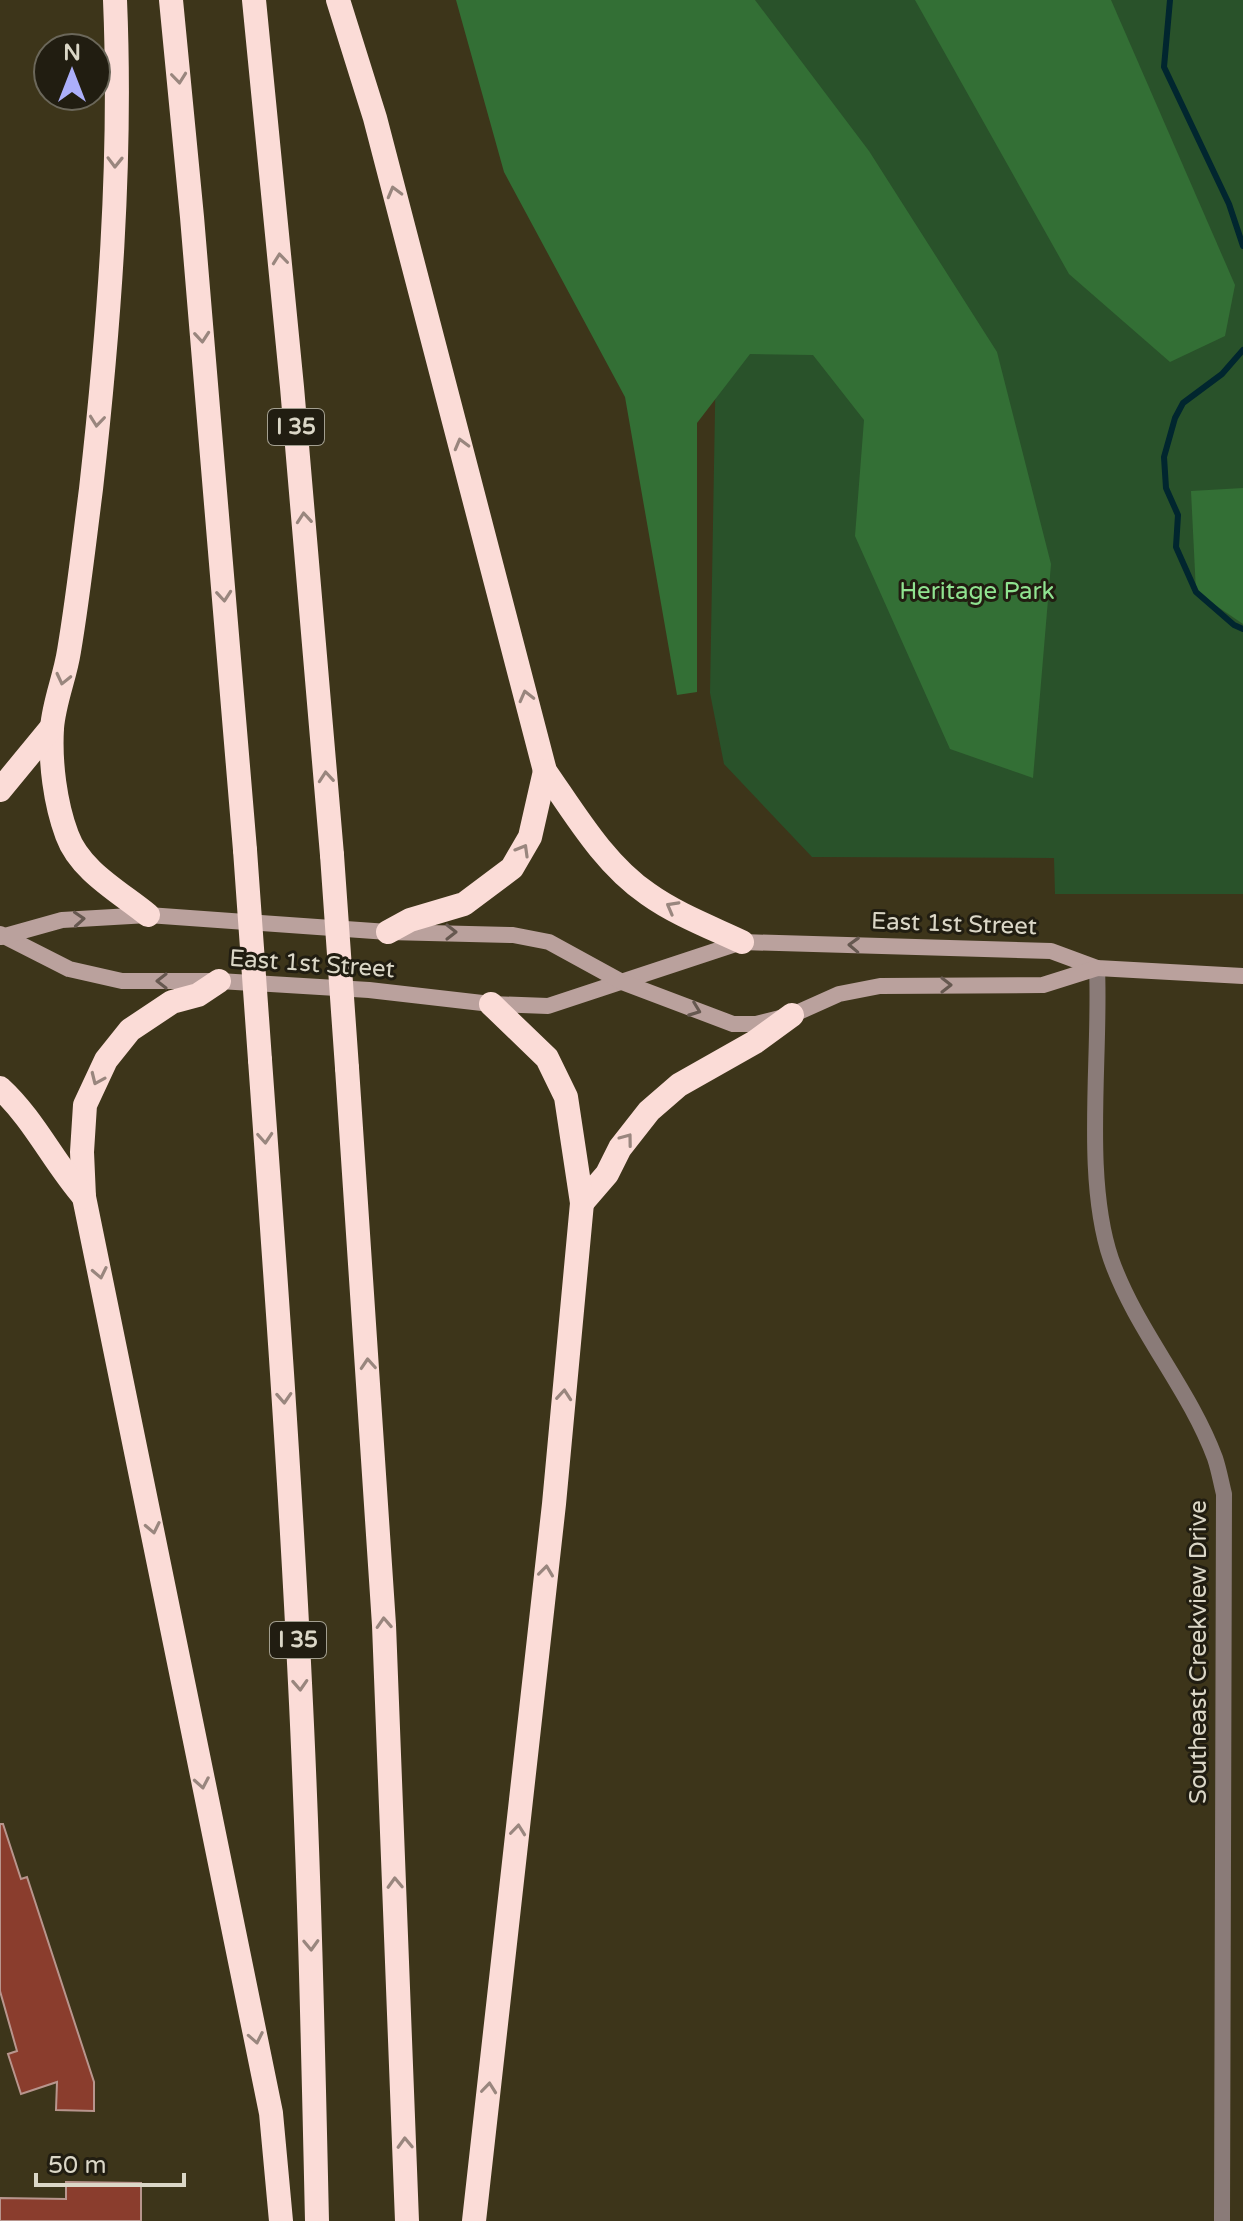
<svg xmlns="http://www.w3.org/2000/svg" width="1243" height="2221" font-family="'Varela Round',sans-serif">
  <style>
    .green { fill: #29522a }
    .forest { fill: #336f35 }
    .lines { fill: none; stroke-linecap: round; stroke-linejoin: round }
    .stream { stroke: #01262f; stroke-width: 6 }
    .building { fill: #8a3d2d; stroke: #b8958d; stroke-width: 2 }
    .street { stroke: #8a7b78; stroke-width: 16 }
    .secondary { stroke: #baa19d; stroke-width: 16 }
    .highway { stroke: #fbdcd7; stroke-width: 24 }
    .highway-bridge { stroke: #fbdcd7; stroke-width: 24 }
    .oneway { stroke: #99867e }
    .oneway2 { stroke: #665850 }
    .labels { text-anchor: middle; dominant-baseline: central; stroke-width: 6; stroke-linejoin: round; paint-order: stroke }
    .shield { fill: #211d11; stroke: #a39f90; stroke-width: 2 }
    .shield-label { font-size: 22px; font-weight: bold; fill: #dbd7c7 }
    .park-label { font-size: 24px; fill: #90e390; stroke: #211d11 }
    .street-label { font-size: 24px; fill: #dbd7c7; stroke: #211d11 }
  </style>
  <rect width="100%" height="100%" fill="#3d351a"/>
  <polygon class="green" points="711,0 1243,0 1243,894 1055,894 1054,858 812,857 724,764 710,693 716,353"/>
  <g class="forest">
    <polygon points="456,0 755,0 869,151 997,352 1051,564 1033,778 950,749 855,536 864,420 813,355 750,354 697,423 697,692 677,695 625,397 504,172"/>
    <polygon points="915,0 1111,0 1235,285 1225,336 1170,362 1069,274"/>
    <polygon points="1243,488 1243,624 1196,592 1191,491"/>
  </g>
  <g class="lines">
    <g class="stream">
      <polyline points="1170,0 1164,67 1229,204 1243,246"/>
      <polyline points="1243,350 1222,374 1183,403 1175,418 1164,457 1166,488 1178,515 1176,547 1196,592 1234,625 1243,629"/>
    </g>
  </g>
  <g class="building">
    <polygon points="0,1824 3,1824 21,1879 27,1877 94,2082 94,2111 56,2110 57,2082 21,2094 8,2054 17,2051 0,1991"/>
    <polygon points="66,2182 141,2183 141,2221 0,2221 0,2198 66,2199"/>
  </g>
  <g class="lines">
    <path class="street" d="M1097 968C1101 1056 1083 1177 1111 1259 1136 1330 1189 1388 1215 1458 1219 1470 1221 1482 1224 1494L1222 2221"/>
    <g class="secondary">
      <polyline points="0,934 69,969 122,981 219,981 369,990 491,1004 548,1006 742,942 1051,951 1097,968 1243,976"/>
      <polyline points="1,937 62,920 148,915 388,932 513,935 549,942 622,982 733,1024 756,1024 792,1015 839,994 880,986 1043,985 1097,968"/>
    </g>
    <g class="highway">
      <path d="M115 0C122 163 109 328 91 489 84 543 78 598 69 651 65 677 54 702 52 728 50 762 55 803 67 835 80 871 120 892 148 915"/>
      <polyline points="171,0 192,217 245,850"/>
      <polyline points="254,0 292,387 332,855"/>
      <path d="M338 0 375 118 545 771C575 814 604 864 648 894 676 914 710 927 742 942"/>
      <polyline points="0,790 52,727"/>
      <polyline points="388,932 410,920 464,904 512,868 530,837 545,771"/>
      <polyline points="219,981 198,995 172,1002 130,1030 106,1060 85,1105 82,1152 84,1197 271,2113 281,2221"/>
      <path d="M260 1060C275 1268 290 1475 300 1683 309 1862 313 2041 317 2221"/>
      <polyline points="347,1068 384,1625 407,2221"/>
      <path d="M0 1088C34 1119 54 1163 84 1197"/>
      <polyline points="582,1203 607,1174 620,1148 649,1111 679,1085 755,1042 792,1015"/>
      <polyline points="474,2221 554,1504 582,1203 566,1097 547,1058 491,1004"/>
    </g>
    <g class="highway-bridge">
      <polyline points="245,850 260,1060"/>
      <polyline points="332,855 347,1068"/>
    </g>
  </g>
  <defs><path id="oneway-chevron" d="M-2-3.5L2.5 0L-2 3.5" fill="none" stroke-width="1.6" stroke-linecap="round" stroke-linejoin="round" transform="scale(2)"/></defs>
  <g class="oneway">
    <use href="#oneway-chevron" transform="translate(179 78) rotate(84)"/>
    <use href="#oneway-chevron" transform="translate(115 162) rotate(91)"/>
    <use href="#oneway-chevron" transform="translate(394 192) rotate(-105)"/>
    <use href="#oneway-chevron" transform="translate(280 259) rotate(-96)"/>
    <use href="#oneway-chevron" transform="translate(202 337) rotate(85)"/>
    <use href="#oneway-chevron" transform="translate(97 421) rotate(96)"/>
    <use href="#oneway-chevron" transform="translate(461 444) rotate(-105)"/>
    <use href="#oneway-chevron" transform="translate(304 518) rotate(-95)"/>
    <use href="#oneway-chevron" transform="translate(224 596) rotate(85)"/>
    <use href="#oneway-chevron" transform="translate(63 679) rotate(103)"/>
    <use href="#oneway-chevron" transform="translate(526 696) rotate(-104)"/>
    <use href="#oneway-chevron" transform="translate(326 777) rotate(-95)"/>
    <use href="#oneway-chevron" transform="translate(523 850) rotate(-60)"/>
    <use href="#oneway-chevron" transform="translate(672 907) rotate(-151)"/>
    <use href="#oneway-chevron" transform="translate(97 1079) rotate(114)"/>
    <use href="#oneway-chevron" transform="translate(265 1138) rotate(86)"/>
    <use href="#oneway-chevron" transform="translate(627 1139) rotate(-53)"/>
    <use href="#oneway-chevron" transform="translate(100 1273) rotate(78)"/>
    <use href="#oneway-chevron" transform="translate(368 1364) rotate(-94)"/>
    <use href="#oneway-chevron" transform="translate(564 1395) rotate(-85)"/>
    <use href="#oneway-chevron" transform="translate(284 1398) rotate(87)"/>
    <use href="#oneway-chevron" transform="translate(153 1528) rotate(78)"/>
    <use href="#oneway-chevron" transform="translate(546 1571) rotate(-83)"/>
    <use href="#oneway-chevron" transform="translate(384 1623) rotate(-93)"/>
    <use href="#oneway-chevron" transform="translate(300 1685) rotate(87)"/>
    <use href="#oneway-chevron" transform="translate(202 1783) rotate(80)"/>
    <use href="#oneway-chevron" transform="translate(518 1830) rotate(-84)"/>
    <use href="#oneway-chevron" transform="translate(395 1883) rotate(-92)"/>
    <use href="#oneway-chevron" transform="translate(311 1945) rotate(88)"/>
    <use href="#oneway-chevron" transform="translate(256 2038) rotate(79)"/>
    <use href="#oneway-chevron" transform="translate(489 2088) rotate(-84)"/>
    <use href="#oneway-chevron" transform="translate(405 2143) rotate(-92)"/>
  </g>
  <g class="oneway2">
    <use href="#oneway-chevron" transform="translate(79 919) rotate(-4)"/>
    <use href="#oneway-chevron" transform="translate(451 932)"/>
    <use href="#oneway-chevron" transform="translate(854 945) rotate(-178)"/>
    <use href="#oneway-chevron" transform="translate(162 981) rotate(180)"/>
    <use href="#oneway-chevron" transform="translate(946 985)"/>
    <use href="#oneway-chevron" transform="translate(695 1010) rotate(21)"/>
  </g>
  <g class="labels">
    <g class="shield">
      <rect x="268" y="409" width="56" height="36" rx="6"/>
      <rect x="270" y="1622" width="56" height="36" rx="6"/>
    </g>
    <g class="shield-label">
      <text x="296" y="427">I 35</text>
      <text x="298" y="1640">I 35</text>
    </g>
    <g class="park-label">
      <text x="977" y="591">Heritage Park</text>
    </g>
    <g class="street-label">
      <text transform="translate(954 924) rotate(2)">East 1st Street</text>
      <text transform="translate(312 964) rotate(4)">East 1st Street</text>
      <text transform="translate(1198 1652) rotate(-90)">Southeast Creekview Drive</text>
    </g>
  </g>
  <g transform="translate(72 72)"><circle r="38" fill="#211d11" stroke="#6b675a" stroke-width="2"/>
  <path d="M0-6L14 30L0 20L-14 30Z" fill="#acaffb"/>
  <text y="-12" font-size="22" font-weight="bold" text-anchor="middle" fill="#dbd7c7">N</text>
  </g>
  <path d="M36 2173v12h148v-12" fill="none" stroke="#dbd7c7" stroke-width="4"/>
  <text x="48" y="2173" font-size="24" fill="#dbd7c7" stroke="#211d11" stroke-width="6" paint-order="stroke">50 m</text>
</svg>
